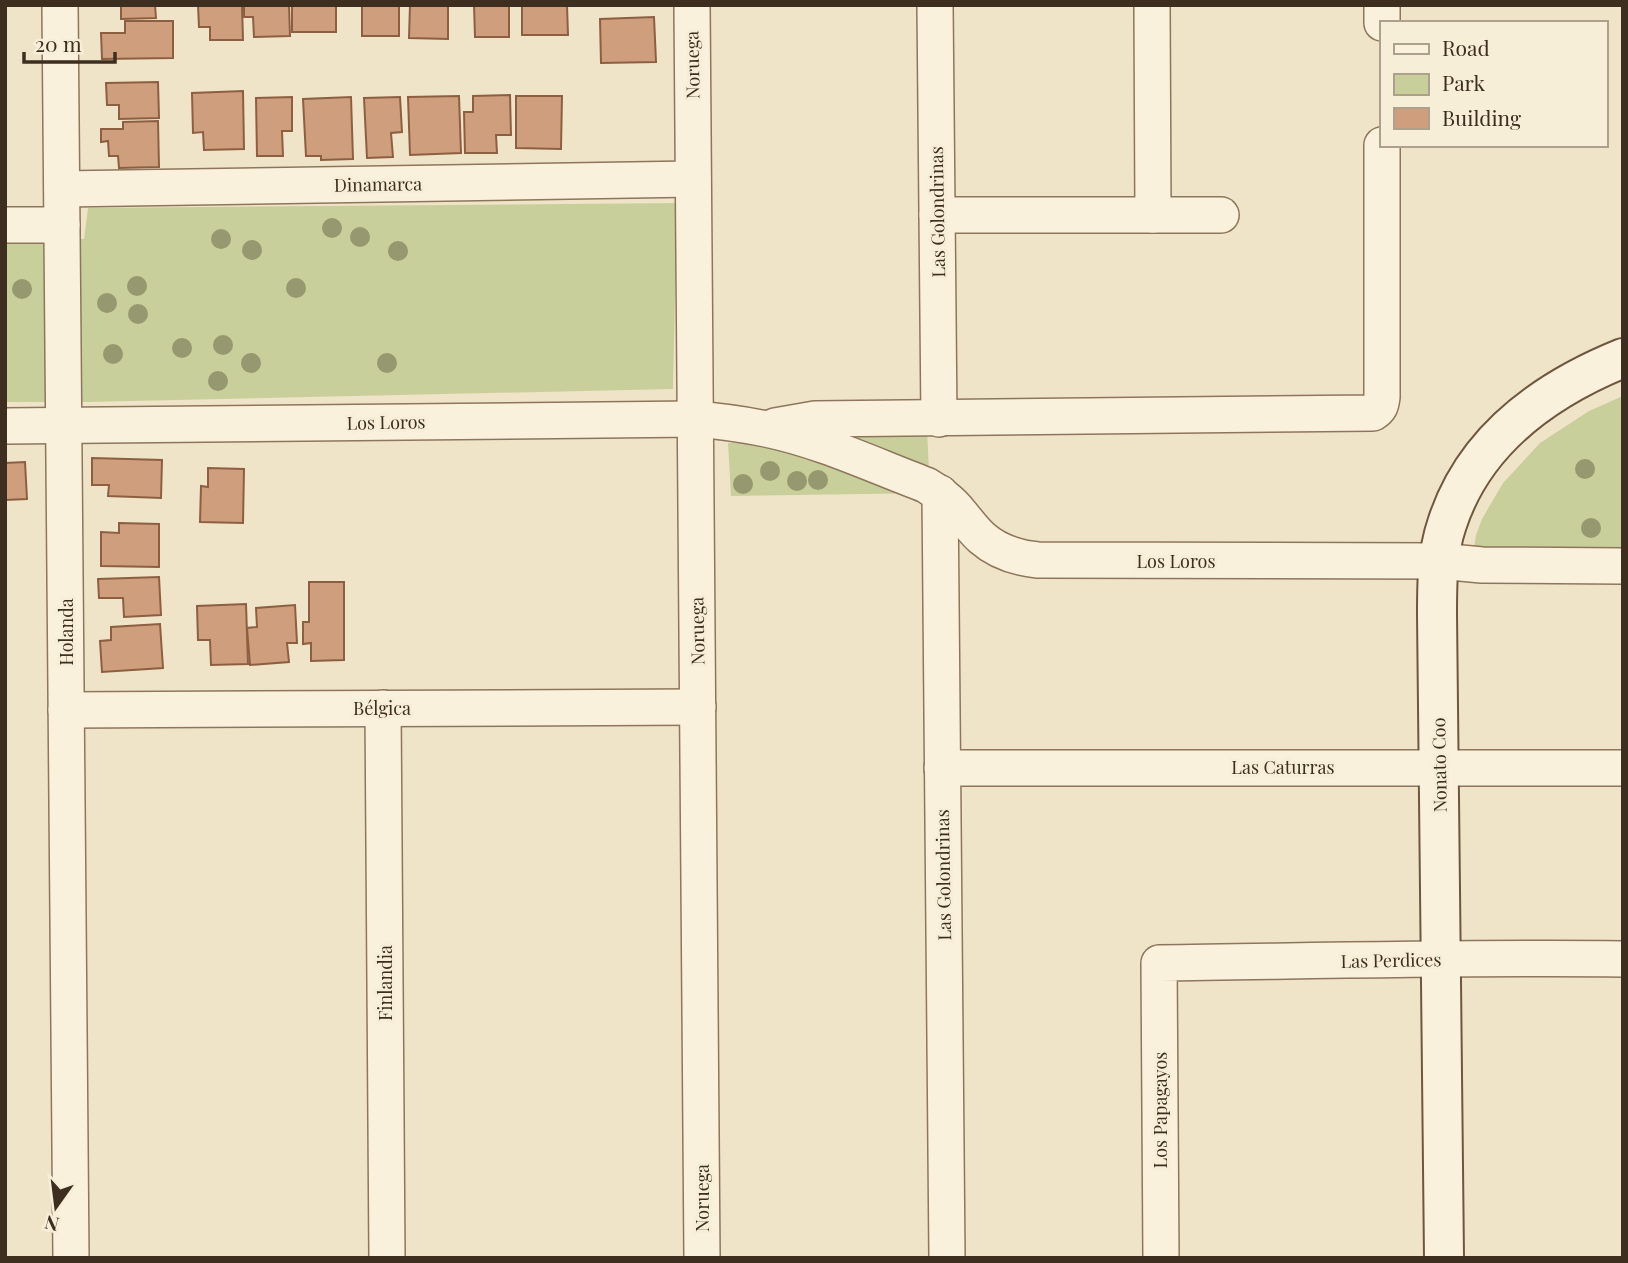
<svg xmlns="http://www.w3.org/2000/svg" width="1628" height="1263" font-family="'Playfair Display',serif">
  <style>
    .green { fill: #c9cf9b }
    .building { fill: #cf9f7d; stroke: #8d5f41; stroke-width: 2 }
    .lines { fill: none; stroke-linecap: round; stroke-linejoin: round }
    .street-casing { stroke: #8d765c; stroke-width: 38 }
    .secondary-casing { stroke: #6f573f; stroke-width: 42 }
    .street { stroke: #faf1dc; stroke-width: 35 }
    .secondary { stroke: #faf1dc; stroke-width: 38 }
    .tree { fill: #96986f }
    .labels { text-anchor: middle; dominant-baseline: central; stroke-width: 6; stroke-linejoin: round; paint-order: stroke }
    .street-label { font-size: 18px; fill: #3d2e20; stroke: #f7eed8 }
  </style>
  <rect width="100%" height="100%" fill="#f0e4c8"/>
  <g class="green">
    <polygon points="677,203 673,389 87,402 5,402 5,239 84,239 88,208"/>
    <polygon points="1623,396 1623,553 1473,554 1476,535 1482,519 1493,500 1503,483 1540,443 1589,411"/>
    <polygon points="927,429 930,493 731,496 728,443"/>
  </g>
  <g class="building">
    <polygon points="121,5 155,5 156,18 121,19"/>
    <polygon points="198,5 242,5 243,40 210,40 210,27 199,27"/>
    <polygon points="244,5 289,5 290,36 254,37 253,17 244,17"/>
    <rect x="292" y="5" width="44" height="27"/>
    <rect x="362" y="5" width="37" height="31"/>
    <polygon points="410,5 448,5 448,39 409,38"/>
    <polygon points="474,5 509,5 509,37 475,37"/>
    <polygon points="522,5 567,5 568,35 522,35"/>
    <polygon points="654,17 656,62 601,63 600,19"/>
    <polygon points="125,21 173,21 173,58 102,59 101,33 125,33"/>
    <polygon points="158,82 159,118 119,119 119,105 107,105 106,83"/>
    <polygon points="243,91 244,149 204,150 203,132 193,133 192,93"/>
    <polygon points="510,95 511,135 496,135 497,153 465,153 464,112 473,112 473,96"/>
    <polygon points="459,96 461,153 410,155 408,97"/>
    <polygon points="516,96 562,96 561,149 516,148"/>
    <polygon points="292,97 292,131 282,131 283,156 257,156 256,98"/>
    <polygon points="351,97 353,159 321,160 321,156 306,156 303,99"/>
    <polygon points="400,97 402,132 391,133 393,157 367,158 364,98"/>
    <polygon points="158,121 159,167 119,168 118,156 109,156 108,141 101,142 101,129 123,129 123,122"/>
    <polygon points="92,458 162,460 161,498 108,496 109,485 92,485"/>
    <polygon points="25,462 27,499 5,500 5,463"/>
    <polygon points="208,468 244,469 243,523 200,522 201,486 208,487"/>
    <polygon points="119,523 159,524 159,567 101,566 101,532 119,533"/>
    <polygon points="159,577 161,615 124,617 123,598 99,598 98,579"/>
    <polygon points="309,582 344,582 344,660 311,661 311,643 303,644 303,622 309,622"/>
    <polygon points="246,604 248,664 211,665 210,640 198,640 197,606"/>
    <polygon points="295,605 297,643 287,643 289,662 250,665 247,628 257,627 256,608"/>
    <polygon points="160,624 163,668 102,672 100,641 111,640 111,627"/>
  </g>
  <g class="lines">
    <g class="street-casing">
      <g id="street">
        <polyline points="60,5 71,1258"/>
        <polyline points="692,5 702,1258"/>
        <polyline points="935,5 939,419"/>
        <polyline points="1152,5 1153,215"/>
        <polyline points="1382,5 1382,23"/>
        <polyline points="62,189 693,179"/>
        <polyline points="937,215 1221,215"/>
        <polyline points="5,225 62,225"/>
        <path d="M5 426 695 419C719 421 742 424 766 429 820 440 873 465 926 485 939 493 951 501 960 513 967 521 973 530 982 538 998 552 1017 558 1038 560L1439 561 1482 565 1623 566"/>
        <path d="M775 426 815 419 1373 413C1380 409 1381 405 1382 397V145"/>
        <polyline points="940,493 947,1258"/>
        <polyline points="383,708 387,1258"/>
        <polyline points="66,710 698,707"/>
        <polyline points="942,768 1623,768"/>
        <path d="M1161 1258 1159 963C1314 961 1468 957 1623 959"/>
      </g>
    </g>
    <g class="secondary-casing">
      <path id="secondary" d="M1444 1258 1437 614C1437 584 1437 553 1447 524 1474 440 1544 390 1623 358"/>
    </g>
    <use href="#street" class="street"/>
    <use href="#secondary" class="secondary"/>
  </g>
  <g class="tree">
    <circle cx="332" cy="228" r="10"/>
    <circle cx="360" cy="237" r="10"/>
    <circle cx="221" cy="239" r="10"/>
    <circle cx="252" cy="250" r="10"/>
    <circle cx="398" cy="251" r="10"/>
    <circle cx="137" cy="286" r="10"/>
    <circle cx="296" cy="288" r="10"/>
    <circle cx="22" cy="289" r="10"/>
    <circle cx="107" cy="303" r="10"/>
    <circle cx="138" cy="314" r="10"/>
    <circle cx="223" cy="345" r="10"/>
    <circle cx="182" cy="348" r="10"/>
    <circle cx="113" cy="354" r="10"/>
    <circle cx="251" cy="363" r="10"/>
    <circle cx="387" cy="363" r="10"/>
    <circle cx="218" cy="381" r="10"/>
    <circle cx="1585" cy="469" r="10"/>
    <circle cx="770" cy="471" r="10"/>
    <circle cx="818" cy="480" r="10"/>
    <circle cx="797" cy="481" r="10"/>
    <circle cx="743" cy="484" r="10"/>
    <circle cx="1591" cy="528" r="10"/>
  </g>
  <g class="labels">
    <g class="street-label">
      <text transform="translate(692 65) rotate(-91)">Noruega</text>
      <text transform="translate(378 184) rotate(-1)">Dinamarca</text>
      <text transform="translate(937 212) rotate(-91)">Las Golondrinas</text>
      <text transform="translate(386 422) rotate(-1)">Los Loros</text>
      <text x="1176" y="561">Los Loros</text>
      <text transform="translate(697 631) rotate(-91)">Noruega</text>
      <text transform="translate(66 632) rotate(-90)">Holanda</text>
      <text x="382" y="708">Bélgica</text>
      <text transform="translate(1439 765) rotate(-91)">Nonato Coo</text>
      <text x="1283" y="767">Las Caturras</text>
      <text transform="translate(943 875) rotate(-91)">Las Golondrinas</text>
      <text transform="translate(1391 960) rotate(-1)">Las Perdices</text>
      <text transform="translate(385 983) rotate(-90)">Finlandia</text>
      <text transform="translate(1160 1110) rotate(-90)">Los Papagayos</text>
      <text transform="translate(702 1198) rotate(-90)">Noruega</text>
    </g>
  </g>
  <rect width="1628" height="1263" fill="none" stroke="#3d2e20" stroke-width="14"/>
  <rect x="1380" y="21" width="228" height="126" fill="#f7eed8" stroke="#ada18e" stroke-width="2"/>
  <rect x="1394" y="44" width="35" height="10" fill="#faf1dc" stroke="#ada18e" stroke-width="2"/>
  <text x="1442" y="56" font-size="21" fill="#3d2e20">Road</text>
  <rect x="1394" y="74" width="35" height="21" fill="#c9cf9b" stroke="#ada18e" stroke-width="2"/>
  <text x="1442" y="91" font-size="21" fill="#3d2e20">Park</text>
  <rect x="1394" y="108" width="35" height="21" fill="#cf9f7d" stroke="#ada18e" stroke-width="2"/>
  <text x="1442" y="126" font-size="21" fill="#3d2e20">Building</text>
  <g transform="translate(56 1207) rotate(194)" stroke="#f7eed8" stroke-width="5" paint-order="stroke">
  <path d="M0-5L12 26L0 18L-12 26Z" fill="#3d2e20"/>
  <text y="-10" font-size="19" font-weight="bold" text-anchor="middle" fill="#3d2e20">N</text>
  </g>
  <path d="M24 52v10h91v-10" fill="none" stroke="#3d2e20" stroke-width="3.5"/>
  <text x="35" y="52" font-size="21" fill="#3d2e20" stroke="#f7eed8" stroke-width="5" paint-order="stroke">20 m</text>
</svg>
